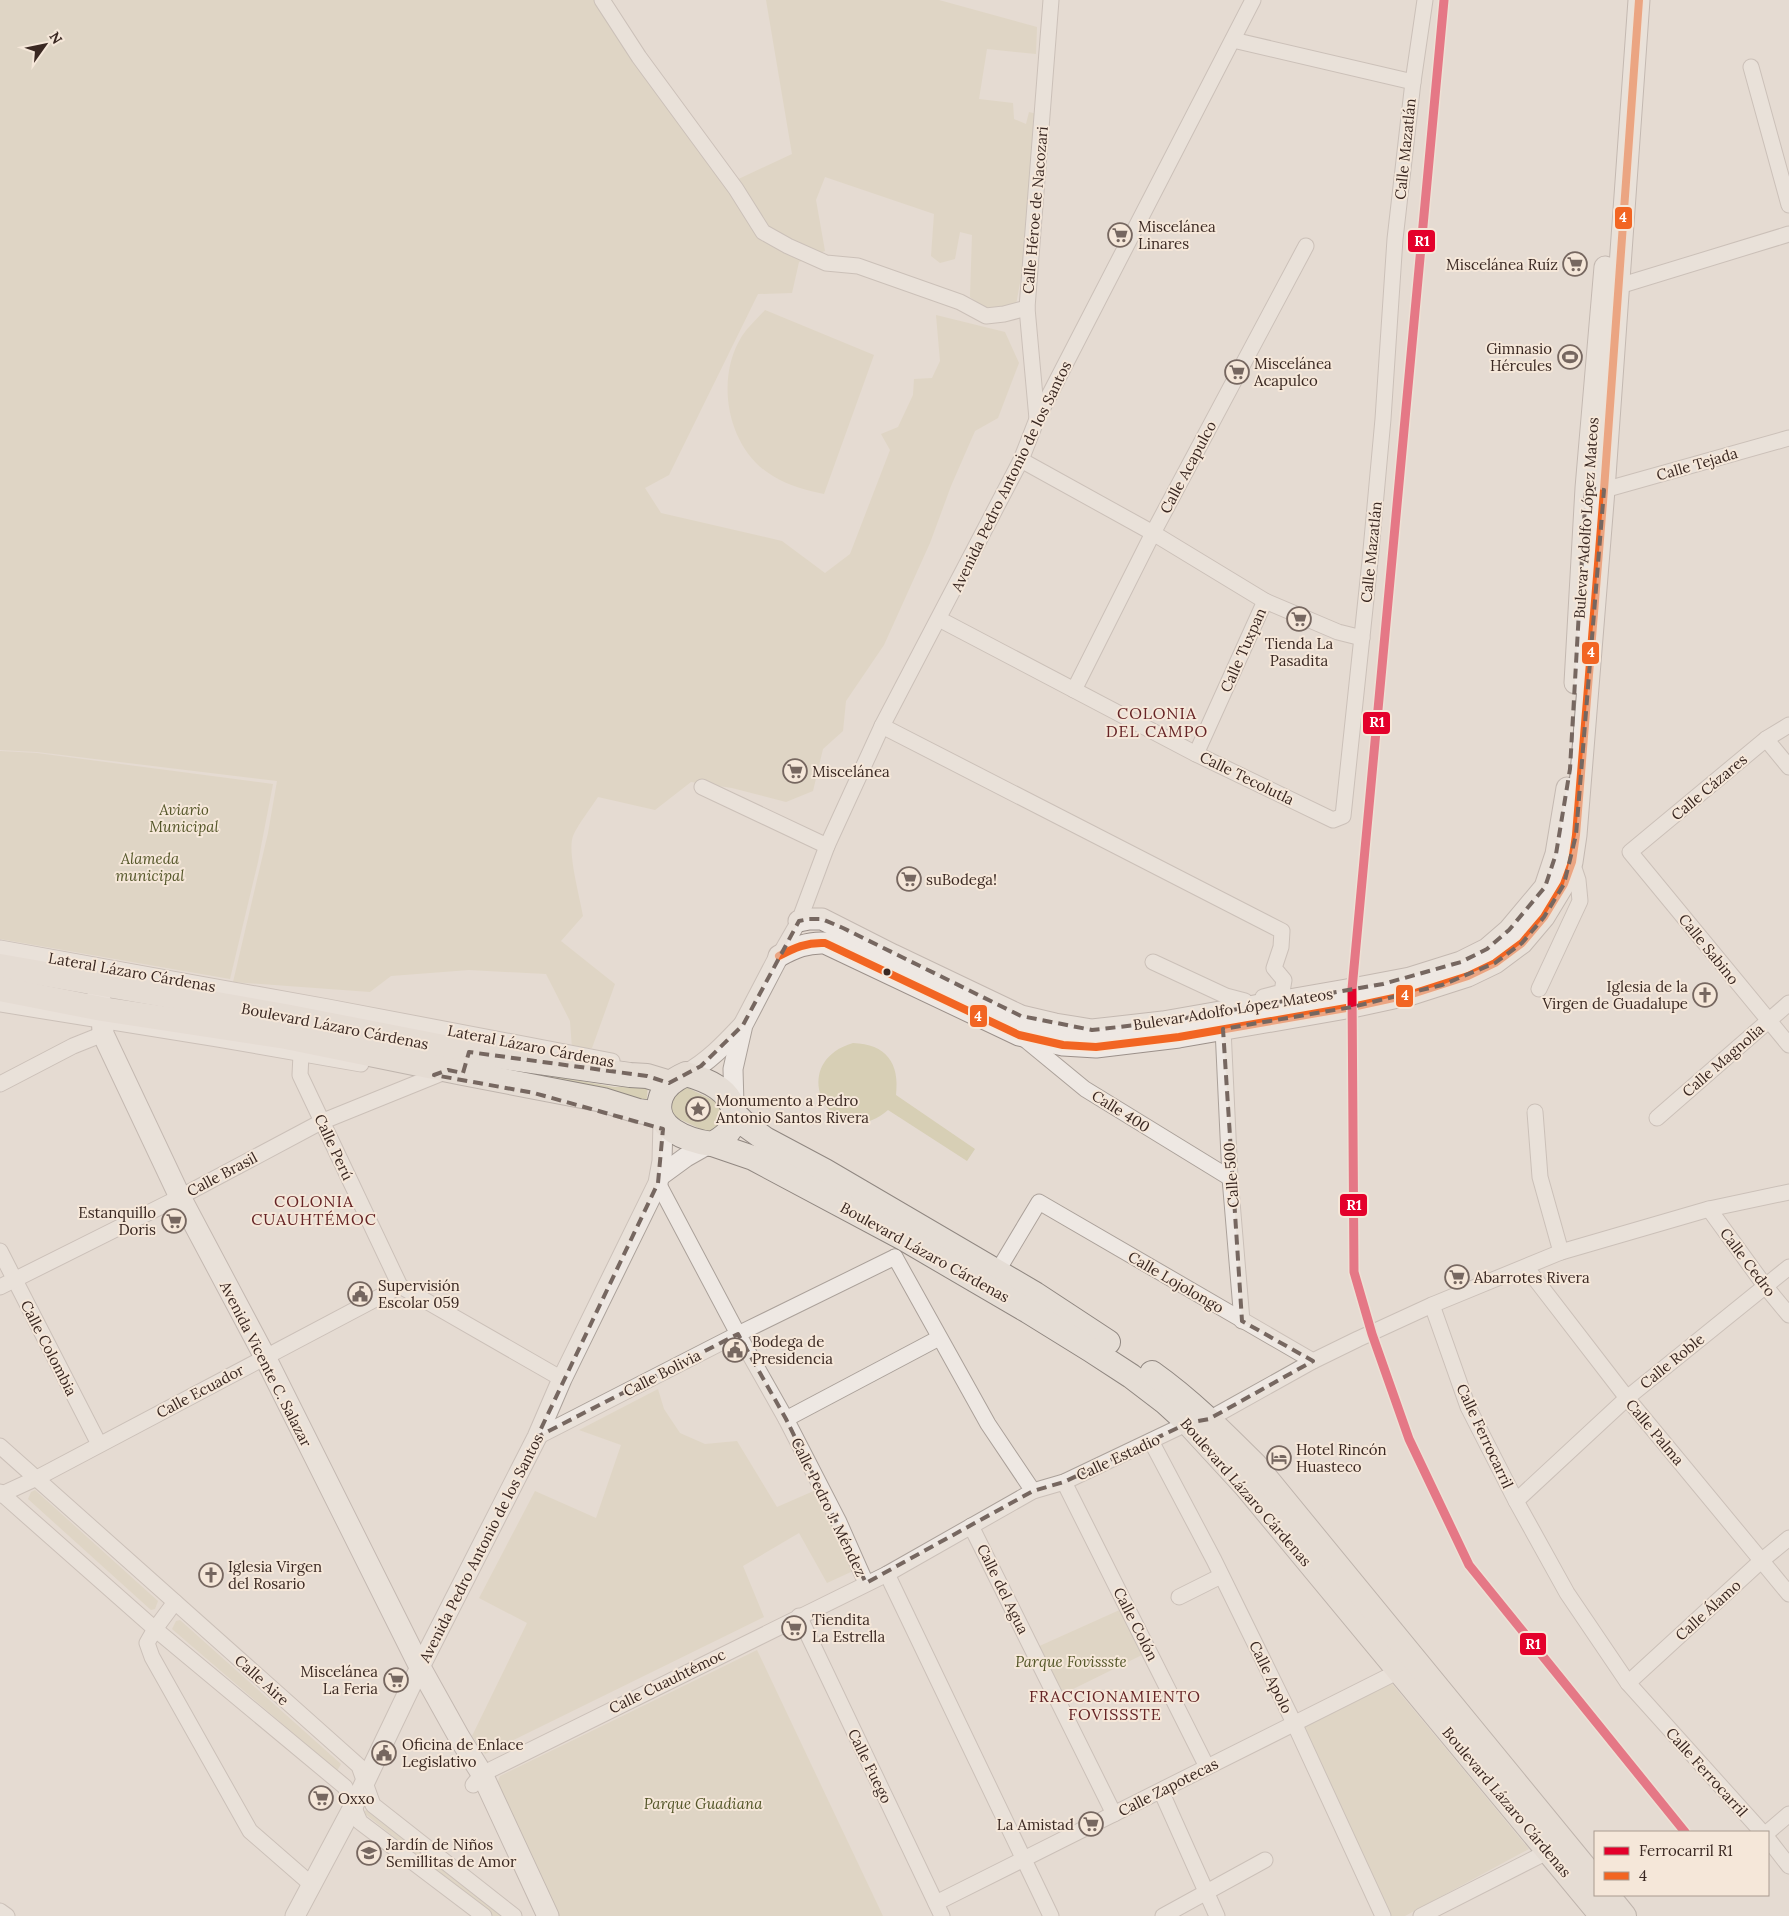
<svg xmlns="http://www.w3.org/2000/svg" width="1789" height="1916" font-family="Lora,serif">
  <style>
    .green { fill: #d7cfb5 }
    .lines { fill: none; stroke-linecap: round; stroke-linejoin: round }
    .minor-casing { stroke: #aba19a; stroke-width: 17 }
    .tertiary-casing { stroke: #aba19a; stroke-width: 21 }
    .secondary-casing { stroke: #9b908a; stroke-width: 23 }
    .primary-casing { stroke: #908781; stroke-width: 26 }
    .minor { stroke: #eee8e3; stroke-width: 15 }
    .tertiary { stroke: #eee8e3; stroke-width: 19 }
    .secondary { stroke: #eee8e3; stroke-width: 21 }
    .primary { stroke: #e5ddd5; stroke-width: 24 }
    .bus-1-casing { stroke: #f5e7d9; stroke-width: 11 }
    .bus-1 { stroke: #f26522; stroke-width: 8 }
    .rail-1-casing { stroke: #f5e7d9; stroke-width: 12 }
    .rail-1 { stroke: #e4002b; stroke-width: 9 }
    .marked { fill: none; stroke: #766760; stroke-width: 4; stroke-dasharray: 10 6; stroke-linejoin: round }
    .bus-dot { fill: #3a2822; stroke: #f5e7d9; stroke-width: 2 }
    .labels { text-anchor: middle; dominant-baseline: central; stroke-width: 4; stroke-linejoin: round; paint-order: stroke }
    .street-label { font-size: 15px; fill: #3a2822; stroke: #f5e7d9 }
    .poi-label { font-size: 15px; fill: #3a2822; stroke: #f5e7d9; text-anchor: start }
    .park-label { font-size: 15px; font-style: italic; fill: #545629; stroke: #f5e7d9 }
    .neighbourhood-label { font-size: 16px; letter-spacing: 1px; fill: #652325; stroke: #f5e7d9 }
    .line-badge { stroke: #f5e7d9; stroke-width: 2 }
    .badge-label { font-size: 14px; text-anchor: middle; font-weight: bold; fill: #fff }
  </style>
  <rect width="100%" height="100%" fill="#e5dbd2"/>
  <g class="green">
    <path d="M0 0H600L730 183 792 154 766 0H939L1037 27 1036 54 987 49 979 99 1013 103 1014 119 1026 124 1029 112 1037 114 1028 240 1015 310 988 311 970 297 972 235 960 232 955 259 940 263 931 256 934 214 825 177 816 200 825 251 799 262 792 293 758 294 669 475 645 488 661 513 782 541 825 573 850 554 890 450 881 434 898 427 913 395 914 379 932 378 940 361 936 315 1005 332 1019 363 998 418 975 431 951 486 930 543 884 645 846 701 843 731 823 749 813 791 786 802 732 788 691 782 655 810 598 797C591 808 578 824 573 836 567 852 580 897 583 916L561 941 615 984 592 1048H572L570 1021 546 974 469 970 391 976 370 992 233 982 268 833 277 781 37 752 0 750Z"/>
    <path d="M765 310 874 355 824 494C806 490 789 486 773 476 728 450 714 380 742 336 748 327 757 319 765 310Z"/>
    <polygon points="0,751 37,753 273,784 258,862 230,979 0,939"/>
    <path d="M853 1043C886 1044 900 1063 896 1095L975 1149 967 1161 888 1110C834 1157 782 1064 853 1043Z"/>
    <polygon points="472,1061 614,1087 648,1086 646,1106"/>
    <polygon points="682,1085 721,1104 727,1116 711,1134 673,1116 669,1112 668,1094"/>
    <polygon points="658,1389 664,1409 680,1433 705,1444 737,1441 777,1507 816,1490 853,1571 827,1583 799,1533 743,1566 764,1617 485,1754 472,1736 527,1623 479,1598 535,1491 596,1518 621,1445 579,1430"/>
    <polygon points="35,1490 158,1601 155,1609 151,1610 28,1499 31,1492"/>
    <polygon points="1124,1608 1146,1653 1059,1696 1035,1648"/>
    <polygon points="180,1620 341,1764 337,1771 172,1629 176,1621"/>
    <polygon points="757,1650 883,1916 557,1916 496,1787 500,1776"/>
    <polygon points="1389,1680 1529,1849 1405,1916 1392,1916 1389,1914 1302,1726"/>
    <polygon points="366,1810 501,1916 493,1916 364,1813"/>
  </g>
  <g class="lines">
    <g class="minor-casing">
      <g id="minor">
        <polyline points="602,0 639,57 736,189 763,232 788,246 826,263 858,266 960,302 986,316 1004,314 1027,308"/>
        <polyline points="1233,40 1413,82"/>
        <polyline points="1751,67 1789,205"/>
        <polyline points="1619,286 1789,234"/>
        <polyline points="1037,419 1027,308 1051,0"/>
        <polyline points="1021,460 1153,533 1265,601 1338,632 1362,638"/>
        <polyline points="1604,490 1789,438"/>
        <polyline points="939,619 1196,754 1333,820 1343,816 1370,561 1383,419 1395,239 1413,82 1425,0"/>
        <polyline points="1074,690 1153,533 1306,246"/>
        <polyline points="1789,725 1766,739 1630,852 1789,1045"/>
        <polyline points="882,726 1282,931 1281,947 1274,968 1284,980 1282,992 1263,997"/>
        <polyline points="1766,739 1789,767"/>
        <polyline points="1196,754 1265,601"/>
        <polyline points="702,787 827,846"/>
        <polyline points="0,948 328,1007 612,1061"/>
        <polyline points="779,956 799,921 827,846 882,726 1021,460 1037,419 1253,0"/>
        <polyline points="1153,962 1226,996 1245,1001"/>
        <polyline points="1539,989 1580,901 1578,880 1572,862"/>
        <polyline points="0,1004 218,1039 361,1064"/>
        <polyline points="1223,1029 1230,1178 1242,1321"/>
        <polyline points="1023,1038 1085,1089 1230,1178"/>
        <polyline points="301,1054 300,1075 400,1286 562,1379"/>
        <polyline points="0,1084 73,1046 103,1034"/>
        <polyline points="1535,1112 1540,1177 1561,1252"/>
        <polyline points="1657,1118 1789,1003"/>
        <polyline points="658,1183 738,1334 786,1419 839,1522 866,1583"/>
        <polyline points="1709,1209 1765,1286 1789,1315"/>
        <polyline points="0,1251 99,1444"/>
        <polyline points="895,1257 988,1424 1033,1491"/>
        <polyline points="1526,1267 1627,1398 1789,1594"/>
        <polyline points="997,1272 1039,1202 1313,1361"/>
        <polyline points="0,1287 180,1197 321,1122 447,1071"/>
        <polyline points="1432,1305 1468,1407 1516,1501 1567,1593 1628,1683 1762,1832"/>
        <polyline points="786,1419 939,1338"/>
        <polyline points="537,1437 738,1334 895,1257"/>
        <polyline points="1151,1441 1214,1560 1295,1725 1383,1916"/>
        <polyline points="0,1446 359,1766 373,1805 514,1916"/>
        <polyline points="1064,1482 1207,1767"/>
        <polyline points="0,1492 155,1629 345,1787 360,1822 484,1916"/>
        <polyline points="0,1495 37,1478 400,1286"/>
        <polyline points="1516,1501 1627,1398 1789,1267"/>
        <polyline points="971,1526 1114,1814"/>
        <polyline points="887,1574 1051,1916"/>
        <polyline points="1179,1597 1221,1576"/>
        <polyline points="175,1602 155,1629 147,1643 152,1657 250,1831 312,1885"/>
        <polyline points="799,1616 942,1916"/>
        <polyline points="1628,1683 1761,1561 1789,1538"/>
        <polyline points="473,1785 482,1774 887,1574 1033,1491 1064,1482 1188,1423 1209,1419 1313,1361 1358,1339 1432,1305 1561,1252 1709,1209 1789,1192"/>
        <polyline points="1161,1791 1217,1916"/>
        <polyline points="1768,1832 1789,1814"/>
        <polyline points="1768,1839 1789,1866"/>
        <polyline points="936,1903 1399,1671"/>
        <polyline points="0,1911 7,1916"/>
        <polyline points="1163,1916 1265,1860"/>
        <polyline points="1421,1916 1549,1851"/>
      </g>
    </g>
    <g class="tertiary-casing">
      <g id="tertiary">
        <path d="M686 1074C708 1062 725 1044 742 1026"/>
        <polyline points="734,1105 733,1069 743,1025 779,956"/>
        <polyline points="660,1176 686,1157 709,1144"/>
        <polyline points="295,1916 353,1807 420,1667 537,1437 562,1379 658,1183 662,1161 663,1122"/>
      </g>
    </g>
    <g class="secondary-casing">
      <g id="secondary">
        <polyline points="1575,683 1586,488 1605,267"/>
        <polyline points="799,921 809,919 822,919 893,955 1021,1016 1055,1024 1092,1030 1163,1022 1352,989 1410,978 1461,962 1487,949 1509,930 1545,887 1556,854 1567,788"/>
        <path d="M779 956C794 948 807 942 825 943L1019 1035 1063 1045 1096 1047 1179 1037 1352 1007 1412 994 1468 976 1495 963 1522 943 1544 917 1564 884 1572 862 1576 835 1604 490 1639 0"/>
        <polyline points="96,983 102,1009 103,1034 180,1197 265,1357 420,1667 459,1737 482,1774 548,1916"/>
      </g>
    </g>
    <g class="primary-casing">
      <g id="primary">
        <polyline points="0,966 285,1016 469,1052 630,1075 647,1076 670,1083"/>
        <polyline points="0,989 102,1009 286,1037 463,1073 603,1100 638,1111 659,1114"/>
        <path d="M686 1074C707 1080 732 1090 734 1114 735 1129 725 1137 712 1144 689 1141 650 1128 661 1097 665 1085 675 1079 686 1074Z"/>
        <polyline points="734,1113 747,1126 765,1139 825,1171 1035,1294 1108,1342"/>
        <polyline points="712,1144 753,1158 903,1238 1028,1311 1091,1350 1131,1376 1165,1402 1188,1423 1246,1486 1602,1916"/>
        <path d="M1152 1373C1190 1400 1222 1432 1255 1465L1595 1880"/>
        <polyline points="1607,1895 1624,1916"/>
      </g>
    </g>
    <use href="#minor" class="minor"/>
    <use href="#tertiary" class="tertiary"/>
    <use href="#secondary" class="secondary"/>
    <use href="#primary" class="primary"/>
    <g class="bus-1-casing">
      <path id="bus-1" d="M779 956C794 948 807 942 825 943L1019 1035 1063 1045 1096 1047 1179 1037 1352 1007 1412 994 1468 976 1495 963 1522 943 1544 917 1564 884 1572 862 1576 835 1604 490 1639 0"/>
    </g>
    <use href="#bus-1" class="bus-1"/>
    <g class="rail-1-casing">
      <polyline id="rail-1" points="1444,0 1352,989 1354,1272 1372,1334 1409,1439 1469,1565 1685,1832"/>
    </g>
    <use href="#rail-1" class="rail-1"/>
  </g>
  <path d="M0 0H1789V1916H0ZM1586 488 1604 490 1576 835 1564 884 1544 917 1522 943 1495 963 1442 985 1352 1007 1223 1029 1242 1321 1313 1361 1209 1419 1188 1423 1064 1482 1033 1491 866 1583 786 1419 738 1334 537 1437 658 1183 663 1129 534 1093 434 1075 448 1070 463 1073 469 1052 647 1076 669 1083 701 1066 743 1025 799 921 809 919H822L843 928 1021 1016 1092 1030 1163 1022 1383 984 1461 962 1487 949 1509 930 1545 887 1556 854 1570 769Z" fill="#e5dbd2" fill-opacity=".55" fill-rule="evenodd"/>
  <path class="marked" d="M1586 488 1604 490 1576 835 1564 884 1544 917 1522 943 1495 963 1442 985 1352 1007 1223 1029 1242 1321 1313 1361 1209 1419 1188 1423 1064 1482 1033 1491 866 1583 786 1419 738 1334 537 1437 658 1183 663 1129 534 1093 434 1075 448 1070 463 1073 469 1052 647 1076 669 1083 701 1066 743 1025 799 921 809 919H822L843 928 1021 1016 1092 1030 1163 1022 1383 984 1461 962 1487 949 1509 930 1545 887 1556 854 1570 769Z"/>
  <defs>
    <g id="supermarket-ring" transform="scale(1.25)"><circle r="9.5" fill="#f5e7d9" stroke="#766760" stroke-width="1.5"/><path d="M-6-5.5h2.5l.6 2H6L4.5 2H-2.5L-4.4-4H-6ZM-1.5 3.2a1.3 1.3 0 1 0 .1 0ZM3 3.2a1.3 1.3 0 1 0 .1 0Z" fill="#766760"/></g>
    <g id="stadium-ring" transform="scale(1.25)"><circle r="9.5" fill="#f5e7d9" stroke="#766760" stroke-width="1.5"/><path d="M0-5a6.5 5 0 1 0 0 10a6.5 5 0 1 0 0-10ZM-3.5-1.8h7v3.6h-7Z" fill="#766760"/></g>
    <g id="church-ring" transform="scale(1.25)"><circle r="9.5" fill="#f5e7d9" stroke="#766760" stroke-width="1.5"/><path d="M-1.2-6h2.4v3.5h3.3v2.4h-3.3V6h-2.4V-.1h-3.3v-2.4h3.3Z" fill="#766760"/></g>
    <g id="sight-ring" transform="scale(1.25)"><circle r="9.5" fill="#f5e7d9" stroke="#766760" stroke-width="1.5"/><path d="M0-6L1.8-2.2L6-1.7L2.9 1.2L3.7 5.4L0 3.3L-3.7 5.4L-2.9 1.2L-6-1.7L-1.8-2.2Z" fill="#766760"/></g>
    <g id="civic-ring" transform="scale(1.25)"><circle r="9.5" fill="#f5e7d9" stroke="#766760" stroke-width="1.5"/><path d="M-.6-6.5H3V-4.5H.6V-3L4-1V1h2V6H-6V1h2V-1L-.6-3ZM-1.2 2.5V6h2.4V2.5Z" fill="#766760"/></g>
    <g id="hotel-ring" transform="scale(1.25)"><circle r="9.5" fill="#f5e7d9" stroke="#766760" stroke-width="1.5"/><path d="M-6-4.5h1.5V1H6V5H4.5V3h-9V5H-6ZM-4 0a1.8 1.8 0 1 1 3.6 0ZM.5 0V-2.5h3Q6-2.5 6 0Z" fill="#766760"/></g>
    <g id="school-ring" transform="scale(1.25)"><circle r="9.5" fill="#f5e7d9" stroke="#766760" stroke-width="1.5"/><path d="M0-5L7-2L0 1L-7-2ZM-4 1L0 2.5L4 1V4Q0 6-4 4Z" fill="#766760"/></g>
  </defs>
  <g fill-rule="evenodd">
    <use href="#supermarket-ring" x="1120" y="235"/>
    <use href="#supermarket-ring" x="1575" y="264"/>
    <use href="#stadium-ring" x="1570" y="357"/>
    <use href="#supermarket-ring" x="1237" y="372"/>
    <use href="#supermarket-ring" x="1299" y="619"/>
    <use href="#supermarket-ring" x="795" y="771"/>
    <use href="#supermarket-ring" x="909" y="879"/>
    <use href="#church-ring" x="1705" y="995"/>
    <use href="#sight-ring" x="698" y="1109"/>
    <use href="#supermarket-ring" x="174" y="1221"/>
    <use href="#supermarket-ring" x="1457" y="1277"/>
    <use href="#civic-ring" x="360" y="1294"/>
    <use href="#civic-ring" x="735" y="1350"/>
    <use href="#hotel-ring" x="1279" y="1458"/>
    <use href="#church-ring" x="211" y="1575"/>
    <use href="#supermarket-ring" x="794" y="1628"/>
    <use href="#supermarket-ring" x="396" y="1680"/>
    <use href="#civic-ring" x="384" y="1753"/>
    <use href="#supermarket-ring" x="321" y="1798"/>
    <use href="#supermarket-ring" x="1091" y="1824"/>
    <use href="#school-ring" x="369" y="1853"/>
  </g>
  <circle class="bus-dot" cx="887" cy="972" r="4.5"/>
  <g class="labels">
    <g class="street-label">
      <text transform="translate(1405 149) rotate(-84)">Calle Mazatlán</text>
      <text transform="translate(1035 210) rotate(-85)">Calle Héroe de Nacozari</text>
      <text transform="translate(1697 464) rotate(-16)">Calle Tejada</text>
      <text transform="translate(1188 467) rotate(-62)">Calle Acapulco</text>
      <text transform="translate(1011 476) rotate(-64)">Avenida Pedro Antonio de los Santos</text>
      <text transform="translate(1586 518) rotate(-86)">Bulevar Adolfo López Mateos</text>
      <text transform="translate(1371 552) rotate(-84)">Calle Mazatlán</text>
      <text transform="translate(1243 650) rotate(-66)">Calle Tuxpan</text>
      <text transform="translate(1247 778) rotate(26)">Calle Tecolutla</text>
      <text transform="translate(1709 787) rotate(-40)">Calle Cázares</text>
      <text transform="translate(1709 949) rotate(51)">Calle Sabino</text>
      <text transform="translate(132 972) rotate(10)">Lateral Lázaro Cárdenas</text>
      <text transform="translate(1233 1009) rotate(-9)">Bulevar Adolfo López Mateos</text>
      <text transform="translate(335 1026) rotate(11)">Boulevard Lázaro Cárdenas</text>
      <text transform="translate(531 1046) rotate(11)">Lateral Lázaro Cárdenas</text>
      <text transform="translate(1723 1060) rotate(-41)">Calle Magnolia</text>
      <text transform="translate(1121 1111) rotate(32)">Calle 400</text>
      <text transform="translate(334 1147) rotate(65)">Calle Perú</text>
      <text transform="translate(222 1174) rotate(-28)">Calle Brasil</text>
      <text transform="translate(1231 1175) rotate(-94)">Calle 500</text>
      <text transform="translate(925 1252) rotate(29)">Boulevard Lázaro Cárdenas</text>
      <text transform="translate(1748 1262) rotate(53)">Calle Cedro</text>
      <text transform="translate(1176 1282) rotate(30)">Calle Lojolongo</text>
      <text transform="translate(49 1348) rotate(63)">Calle Colombia</text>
      <text transform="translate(1672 1361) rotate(-39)">Calle Roble</text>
      <text transform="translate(266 1364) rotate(63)">Avenida Vicente C. Salazar</text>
      <text transform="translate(662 1373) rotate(-27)">Calle Bolivia</text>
      <text transform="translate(200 1391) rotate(-28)">Calle Ecuador</text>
      <text transform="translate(1655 1432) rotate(50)">Calle Palma</text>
      <text transform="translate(1485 1436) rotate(65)">Calle Ferrocarril</text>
      <text transform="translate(1118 1457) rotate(-25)">Calle Estadio</text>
      <text transform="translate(1246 1492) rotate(49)">Boulevard Lázaro Cárdenas</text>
      <text transform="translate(829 1507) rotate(64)">Calle Pedro J. Méndez</text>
      <text transform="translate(481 1548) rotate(-63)">Avenida Pedro Antonio de los Santos</text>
      <text transform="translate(1003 1589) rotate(64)">Calle del Agua</text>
      <text transform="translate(1708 1610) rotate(-42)">Calle Álamo</text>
      <text transform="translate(1136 1624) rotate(63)">Calle Colón</text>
      <text transform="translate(1271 1677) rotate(64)">Calle Apolo</text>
      <text transform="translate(262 1680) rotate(42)">Calle Aire</text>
      <text transform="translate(667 1681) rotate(-26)">Calle Cuauhtémoc</text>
      <text transform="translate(870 1766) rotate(64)">Calle Fuego</text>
      <text transform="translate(1707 1772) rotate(48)">Calle Ferrocarril</text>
      <text transform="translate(1168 1787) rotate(-27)">Calle Zapotecas</text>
      <text transform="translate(1507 1802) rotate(50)">Boulevard Lázaro Cárdenas</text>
    </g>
    <g class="poi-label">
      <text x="1138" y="226">Miscelánea<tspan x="1138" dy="17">Linares</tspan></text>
      <text x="1558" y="264" text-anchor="end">Miscelánea Ruíz</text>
      <text x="1552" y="348" text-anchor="end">Gimnasio<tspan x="1552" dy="17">Hércules</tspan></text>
      <text x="1254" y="363">Miscelánea<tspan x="1254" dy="17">Acapulco</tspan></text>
      <text x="1299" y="643" text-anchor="middle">Tienda La<tspan x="1299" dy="17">Pasadita</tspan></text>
      <text x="812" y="771">Miscelánea</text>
      <text x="926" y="879">suBodega!</text>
      <text x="1688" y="986" text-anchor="end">Iglesia de la<tspan x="1688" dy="17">Virgen de Guadalupe</tspan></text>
      <text x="716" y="1100">Monumento a Pedro<tspan x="716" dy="17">Antonio Santos Rivera</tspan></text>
      <text x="156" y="1212" text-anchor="end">Estanquillo<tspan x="156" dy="17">Doris</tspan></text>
      <text x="1474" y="1277">Abarrotes Rivera</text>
      <text x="378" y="1285">Supervisión<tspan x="378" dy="17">Escolar 059</tspan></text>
      <text x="752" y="1341">Bodega de<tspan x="752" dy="17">Presidencia</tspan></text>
      <text x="1296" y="1449">Hotel Rincón<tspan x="1296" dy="17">Huasteco</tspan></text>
      <text x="228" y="1566">Iglesia Virgen<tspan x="228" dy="17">del Rosario</tspan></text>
      <text x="812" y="1619">Tiendita<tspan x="812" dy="17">La Estrella</tspan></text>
      <text x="378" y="1671" text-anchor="end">Miscelánea<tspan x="378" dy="17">La Feria</tspan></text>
      <text x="402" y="1744">Oficina de Enlace<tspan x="402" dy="17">Legislativo</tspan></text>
      <text x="338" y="1798">Oxxo</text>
      <text x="1074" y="1824" text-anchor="end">La Amistad</text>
      <text x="386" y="1844">Jardín de Niños<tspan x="386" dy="17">Semillitas de Amor</tspan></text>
    </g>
    <g class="park-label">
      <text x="184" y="809">Aviario<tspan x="184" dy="17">Municipal</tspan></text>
      <text x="150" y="858">Alameda<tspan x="150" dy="17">municipal</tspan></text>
      <text x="1071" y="1661">Parque Fovissste</text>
      <text x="703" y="1803">Parque Guadiana</text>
    </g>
    <g class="neighbourhood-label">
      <text x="1157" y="713">COLONIA<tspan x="1157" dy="18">DEL CAMPO</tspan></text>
      <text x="314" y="1201">COLONIA<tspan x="314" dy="18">CUAUHTÉMOC</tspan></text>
      <text x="1115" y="1696">FRACCIONAMIENTO<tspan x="1115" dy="18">FOVISSSTE</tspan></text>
    </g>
  </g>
  <g class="line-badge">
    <rect x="1614" y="206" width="19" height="24" rx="5" fill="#f26522"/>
    <rect x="1407" y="229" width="29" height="24" rx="5" fill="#e4002b"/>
    <rect x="1581" y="641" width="19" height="24" rx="5" fill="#f26522"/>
    <rect x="1362" y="711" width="29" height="24" rx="5" fill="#e4002b"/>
    <rect x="1395" y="984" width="19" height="24" rx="5" fill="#f26522"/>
    <rect x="969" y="1004" width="19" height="24" rx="5" fill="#f26522"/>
    <rect x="1339" y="1193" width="29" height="24" rx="5" fill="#e4002b"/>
    <rect x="1519" y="1632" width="28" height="24" rx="5" fill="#e4002b"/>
  </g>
  <g class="badge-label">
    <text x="1623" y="222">4</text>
    <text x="1422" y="246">R1</text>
    <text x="1591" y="657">4</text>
    <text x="1377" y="727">R1</text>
    <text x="1405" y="1000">4</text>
    <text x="978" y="1021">4</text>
    <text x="1354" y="1210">R1</text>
    <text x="1533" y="1649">R1</text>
  </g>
  <rect x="1594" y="1831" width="175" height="65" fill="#f5e7d9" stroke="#aa9b90"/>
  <rect x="1604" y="1847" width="25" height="8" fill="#e4002b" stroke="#aa9b90"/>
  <text x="1639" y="1856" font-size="15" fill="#3a2822">Ferrocarril R1</text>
  <rect x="1604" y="1872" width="25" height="8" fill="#f26522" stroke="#aa9b90"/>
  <text x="1639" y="1881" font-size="15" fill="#3a2822">4</text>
  <g transform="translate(45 45) rotate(57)" stroke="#f5e7d9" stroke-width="4" paint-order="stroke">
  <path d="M0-4L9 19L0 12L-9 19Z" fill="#3a2822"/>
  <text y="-8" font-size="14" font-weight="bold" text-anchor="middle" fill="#3a2822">N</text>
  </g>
</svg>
